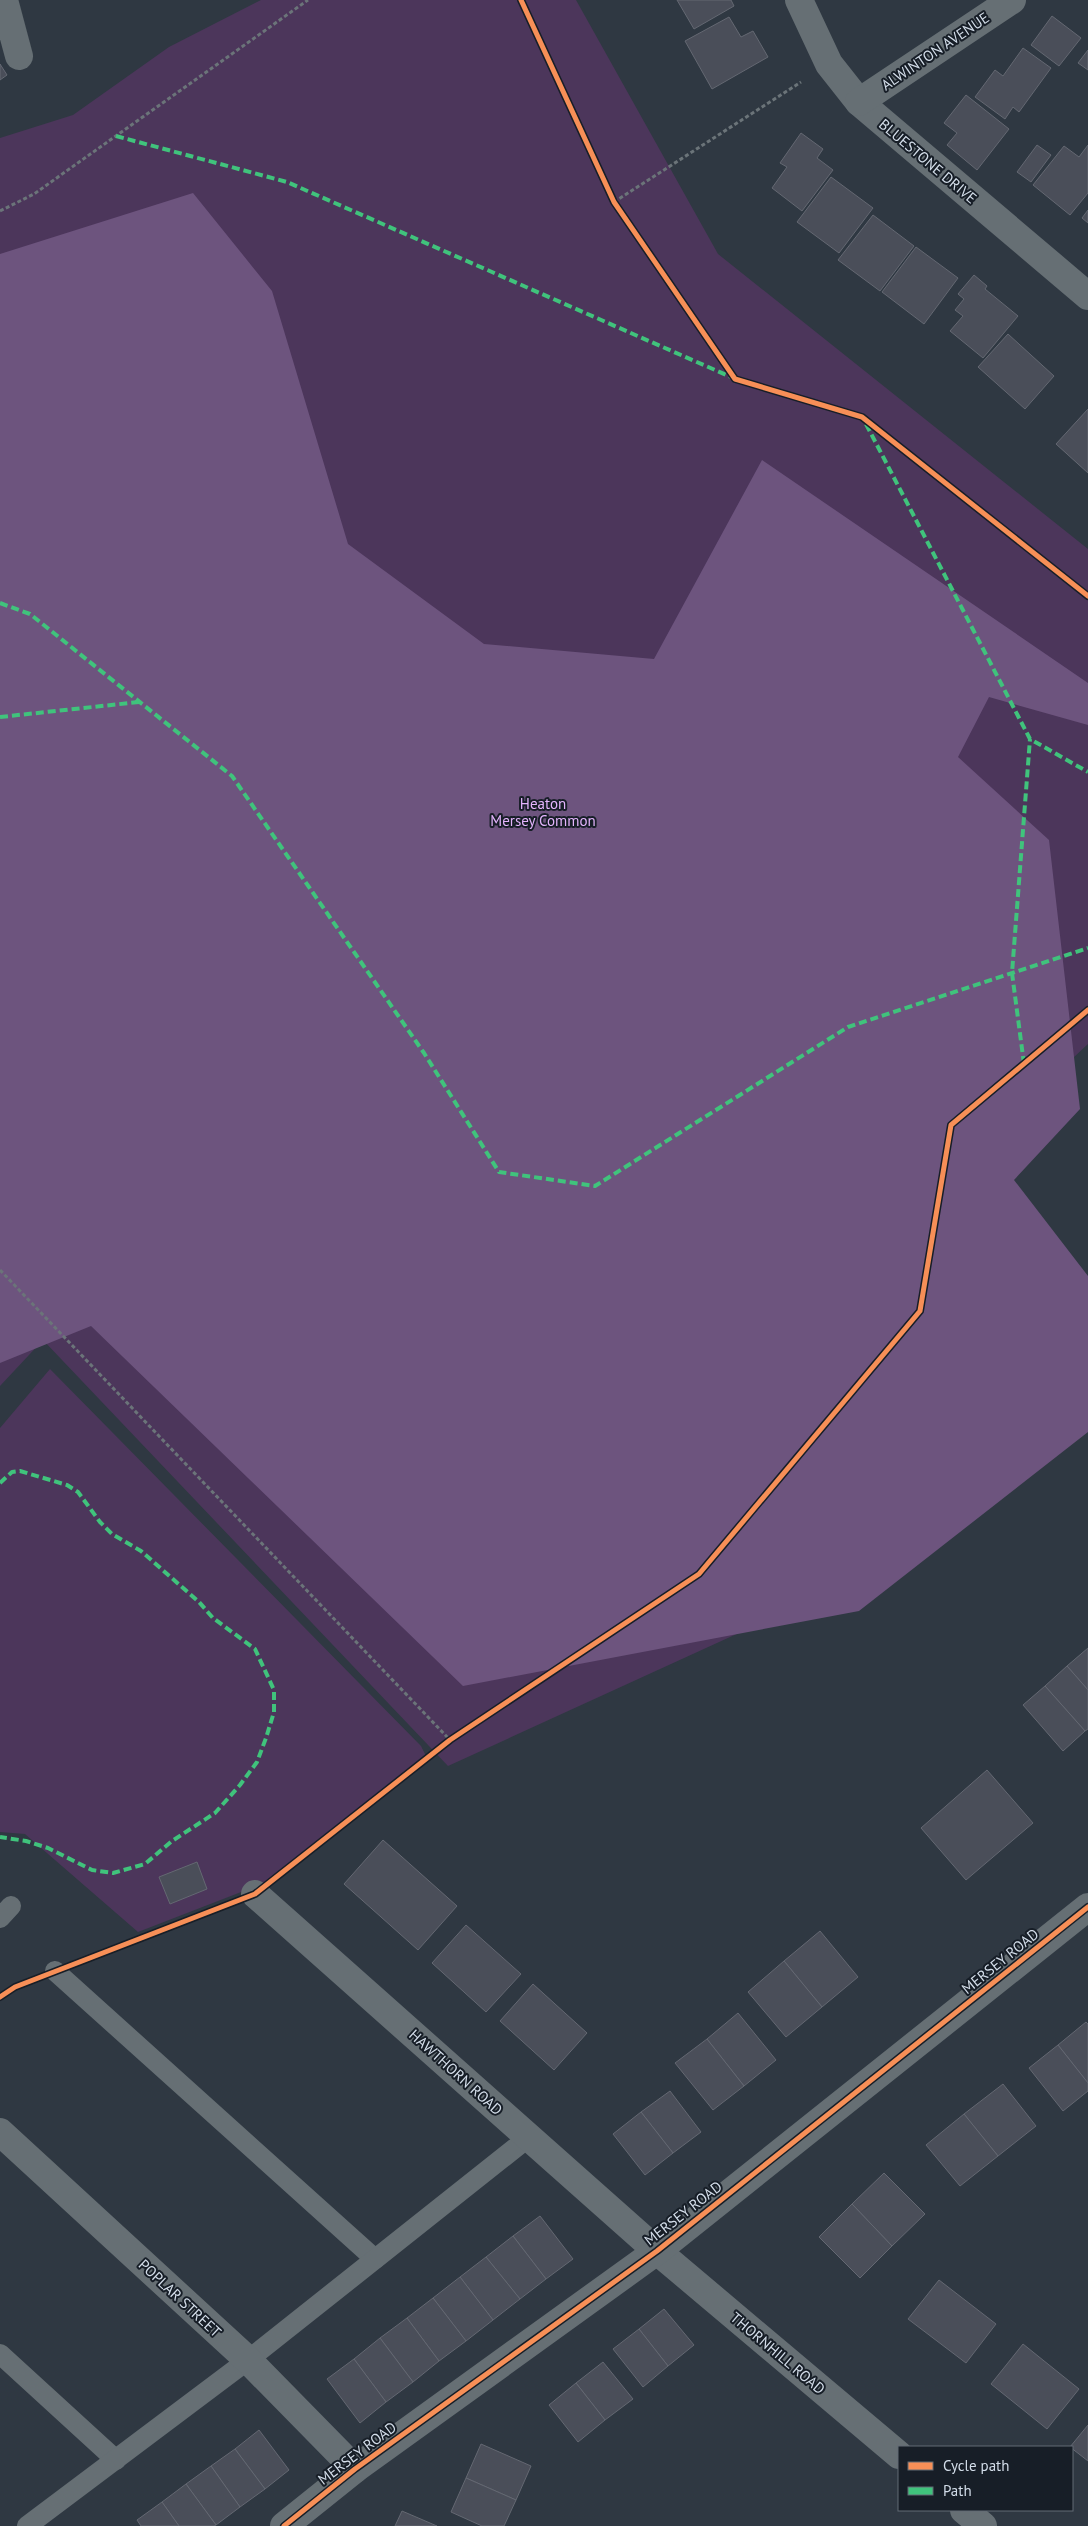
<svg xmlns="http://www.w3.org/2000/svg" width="1088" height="2526" font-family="'PT Sans',sans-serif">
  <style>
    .green { fill: #4c365b }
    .forest { fill: #6d547e }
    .building { fill: #4a4e59; stroke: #646872 }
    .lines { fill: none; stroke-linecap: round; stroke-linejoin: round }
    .path { stroke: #6b7479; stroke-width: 3; stroke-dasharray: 4 2.5; stroke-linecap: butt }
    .service { stroke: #666f74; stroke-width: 20 }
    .minor { stroke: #666f74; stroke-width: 28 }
    .quiet { stroke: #40c37c; stroke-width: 4; stroke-dasharray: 8 4; stroke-linecap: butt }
    .cycleway-casing { stroke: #171e27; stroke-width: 8 }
    .cycleway { stroke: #f78f57; stroke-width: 5 }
    .labels { text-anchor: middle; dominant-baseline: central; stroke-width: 4; stroke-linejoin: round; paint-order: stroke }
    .street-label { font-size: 15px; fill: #d3dde9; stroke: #171e27 }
    .park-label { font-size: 15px; fill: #e4b4fd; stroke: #171e27 }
  </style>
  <rect width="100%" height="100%" fill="#2f3842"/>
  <g class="green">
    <polygon points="261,0 576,0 718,254 1088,549 1088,1044 951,1172 741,1632 448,1766 43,1340 0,1386 0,138 73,115 169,47"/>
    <polygon points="50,1369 421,1746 428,1760 280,1877 138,1932 25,1834 0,1832 0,1428"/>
  </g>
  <polygon class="forest" points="193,193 272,291 348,544 484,644 654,659 762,460 1088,683 1088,725 989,697 958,757 1049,840 1080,1109 1014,1180 1088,1276 1088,1432 859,1611 463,1686 91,1326 0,1363 0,254"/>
  <g class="building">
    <polygon points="677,0 731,0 734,6 694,29"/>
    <polygon points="1052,16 1081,38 1059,66 1031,45"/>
    <polygon points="729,17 741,37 753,31 768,57 712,89 685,41"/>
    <polygon points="1023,48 1051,68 1019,112 1013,107 1005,119 975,97 995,70 1003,76"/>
    <polygon points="1088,50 1088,70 1078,63"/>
    <polygon points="0,64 7,75 0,80"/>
    <polygon points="966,95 1009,129 977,170 947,145 957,133 944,123"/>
    <polygon points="801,133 823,149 817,158 833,170 802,211 772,188 787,167 780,163"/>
    <polygon points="1037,145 1051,155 1031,182 1017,172"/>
    <polygon points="1088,145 1088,193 1070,215 1033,185 1064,146 1079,157"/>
    <polygon points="831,177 873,208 839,253 797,222"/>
    <polygon points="1088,210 1088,223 1082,218"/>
    <polygon points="873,215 914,246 880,291 838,260"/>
    <polygon points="916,247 958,278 924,324 882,292"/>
    <polygon points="974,275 987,286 985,289 1018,316 983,358 950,331 963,316 955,310 964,299 958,294"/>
    <polygon points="1008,334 1054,376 1025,409 978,367"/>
    <polygon points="1088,409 1088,473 1056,444"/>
    <polygon points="1088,1648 1088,1690 1067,1666"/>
    <polygon points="1067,1666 1088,1690 1088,1729 1085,1731 1045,1686"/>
    <polygon points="1045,1686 1085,1731 1063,1751 1023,1705"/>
    <polygon points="987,1770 1033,1823 966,1880 921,1828"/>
    <polygon points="383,1840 457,1906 418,1950 344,1884"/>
    <polygon points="197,1862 207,1889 170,1904 159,1877"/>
    <polygon points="466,1925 521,1974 486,2012 432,1963"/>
    <polygon points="820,1931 858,1977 822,2007 784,1961"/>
    <polygon points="784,1961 822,2007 786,2037 748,1992"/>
    <polygon points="533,1984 587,2033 554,2070 500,2021"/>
    <polygon points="738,2013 776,2060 744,2086 707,2039"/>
    <polygon points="1086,2022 1088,2024 1088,2083 1058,2045"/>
    <polygon points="707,2039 744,2086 713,2110 675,2063"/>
    <polygon points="1058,2045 1088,2083 1088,2091 1063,2111 1029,2068"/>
    <polygon points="1003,2084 1036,2126 998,2156 964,2114"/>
    <polygon points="670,2091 701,2132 673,2153 641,2112"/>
    <polygon points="641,2112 673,2153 645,2175 613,2134"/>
    <polygon points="964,2114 998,2156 960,2186 926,2145"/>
    <polygon points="884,2173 925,2214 892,2246 852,2204"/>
    <polygon points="852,2204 892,2246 860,2278 819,2237"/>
    <polygon points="540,2216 573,2259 546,2279 513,2236"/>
    <polygon points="513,2236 546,2279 520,2299 486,2257"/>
    <polygon points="486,2257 520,2299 493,2320 460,2277"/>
    <polygon points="460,2277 493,2320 466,2341 433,2298"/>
    <polygon points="939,2280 996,2324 966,2363 908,2319"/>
    <polygon points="433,2298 466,2341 439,2361 407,2318"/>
    <polygon points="664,2309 694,2345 668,2366 639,2329"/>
    <polygon points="407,2318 439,2361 413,2382 380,2338"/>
    <polygon points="639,2329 668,2366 643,2387 613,2349"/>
    <polygon points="380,2338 413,2382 386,2402 354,2359"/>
    <polygon points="1023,2344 1079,2389 1047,2429 991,2384"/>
    <polygon points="354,2359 386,2402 360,2423 327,2379"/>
    <polygon points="603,2362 633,2399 605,2420 576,2383"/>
    <polygon points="576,2383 605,2420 578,2442 549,2405"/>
    <polygon points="1088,2425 1088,2461 1070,2447"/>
    <polygon points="259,2430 289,2470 265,2489 235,2449"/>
    <polygon points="481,2444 531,2466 516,2500 466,2478"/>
    <polygon points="235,2449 265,2489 240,2507 211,2466"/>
    <polygon points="211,2466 240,2507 216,2525 186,2484"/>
    <polygon points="466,2478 516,2500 504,2526 482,2526 451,2512"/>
    <polygon points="186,2484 216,2525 214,2526 179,2526 162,2502"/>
    <polygon points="162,2502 179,2526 141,2526 137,2520"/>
    <polygon points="402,2511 437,2526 395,2526"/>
  </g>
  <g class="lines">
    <g class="path">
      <polyline points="614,202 801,82"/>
      <polyline points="0,211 34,194 308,0"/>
      <polyline points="0,1270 450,1740"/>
    </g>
    <g class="service">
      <polyline points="0,1918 11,1906"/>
      <polyline points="55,1971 375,2259"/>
      <polyline points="0,2354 116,2460"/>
      <polyline points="27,2526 248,2360 529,2137"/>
    </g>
    <g class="minor">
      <polyline points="4,0 19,56"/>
      <polyline points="799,0 829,64 859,102 1088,296"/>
      <polyline points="859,102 1012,0"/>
      <polyline points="255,1894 657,2251 899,2455"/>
      <polyline points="0,2132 248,2360 355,2469"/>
      <polyline points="964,2510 983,2526"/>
      <polyline points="284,2526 355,2469 657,2251 1088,1907"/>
    </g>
    <g class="quiet">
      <polyline points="116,136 287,182 731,377"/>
      <polyline points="866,424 1030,739 1088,772"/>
      <polyline points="0,603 30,614 232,776 424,1053 499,1172 595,1186 848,1027 1088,948"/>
      <polyline points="0,717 139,702"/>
      <polyline points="1024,1064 1012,973 1030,739"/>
      <polyline points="0,1483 12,1472 20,1471 67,1485 78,1492 100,1522 112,1534 141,1551 199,1602 213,1618 255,1649 274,1690 274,1712 266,1738 257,1762 240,1785 215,1813 172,1841 145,1864 113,1873 92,1870 48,1848 26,1841 0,1837"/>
    </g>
    <g class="cycleway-casing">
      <g id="cycleway">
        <polyline points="521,0 614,202 735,379 862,417 1088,596"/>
        <polyline points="0,1997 15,1987 255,1894 450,1740 699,1574 920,1311 951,1125 1088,1010"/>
        <polyline points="284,2526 355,2469 657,2251 1088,1907"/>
      </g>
    </g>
    <use href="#cycleway" class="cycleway"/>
  </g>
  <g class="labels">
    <g class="street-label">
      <text transform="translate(935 51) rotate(-34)">ALWINTON AVENUE</text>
      <text transform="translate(928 161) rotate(40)">BLUESTONE DRIVE</text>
      <text transform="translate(1000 1961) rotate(-39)">MERSEY ROAD</text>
      <text transform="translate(456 2072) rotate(42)">HAWTHORN ROAD</text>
      <text transform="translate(683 2213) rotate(-38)">MERSEY ROAD</text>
      <text transform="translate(180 2298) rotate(43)">POPLAR STREET</text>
      <text transform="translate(778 2353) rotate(40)">THORNHILL ROAD</text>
      <text transform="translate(357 2453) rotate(-37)">MERSEY ROAD</text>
    </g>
    <g class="park-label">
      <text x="543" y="803">Heaton<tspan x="543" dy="17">Mersey Common</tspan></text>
    </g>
  </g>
  <rect x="898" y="2446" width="175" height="65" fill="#171e27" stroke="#626a75"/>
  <rect x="908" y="2462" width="25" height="8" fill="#f78f57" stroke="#626a75"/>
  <text x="943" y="2471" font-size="15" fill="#d3dde9">Cycle path</text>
  <rect x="908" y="2487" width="25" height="8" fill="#40c37c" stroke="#626a75"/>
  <text x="943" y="2496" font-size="15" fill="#d3dde9">Path</text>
</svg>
